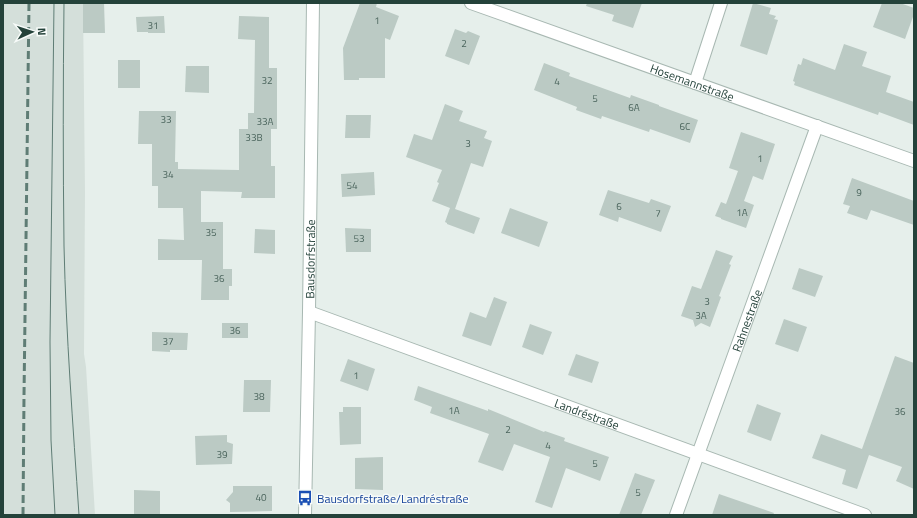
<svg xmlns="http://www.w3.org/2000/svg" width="917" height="518" font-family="'Titillium Web',sans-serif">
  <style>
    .built { fill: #d4dfda }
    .building { fill: #bbcac4 }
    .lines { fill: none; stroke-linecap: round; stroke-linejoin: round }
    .minor-casing { stroke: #a8b8b2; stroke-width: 14 }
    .tertiary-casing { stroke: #a8b8b2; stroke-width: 14 }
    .minor { stroke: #fff; stroke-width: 12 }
    .tertiary { stroke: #fff; stroke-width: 12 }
    .tram { stroke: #5f7d75; stroke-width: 1 }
    .rail { stroke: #5f7d75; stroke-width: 3; stroke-dasharray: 8 4; stroke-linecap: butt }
    .labels { text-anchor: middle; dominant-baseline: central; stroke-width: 3; stroke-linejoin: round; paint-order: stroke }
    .number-label { font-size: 10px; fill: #4a645c }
    .street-label { font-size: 12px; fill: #24423a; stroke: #f7fbf9 }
    .transit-label { font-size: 12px; fill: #164399; stroke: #f7fbf9; text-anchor: start }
  </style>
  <rect width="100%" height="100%" fill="#e6efeb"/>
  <polygon class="built" points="3,3 83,3 85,193 84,354 86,367 95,515 3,515"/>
  <g class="building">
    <polygon points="83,3 104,3 105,33 83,33"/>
    <polygon points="360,3 377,3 376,7 399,16 390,40 385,38 385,78 359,78 359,80 344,80 343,48"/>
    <polygon points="587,3 642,3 633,28 612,21 614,15 586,6"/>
    <polygon points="753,3 771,8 769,14 776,16 774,19 778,20 767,55 740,46"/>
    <polygon points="882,3 900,3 914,8 914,14 905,39 873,27"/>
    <polygon points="164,16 165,33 148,33 148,32 137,32 136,17"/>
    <polygon points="239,16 269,17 269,68 277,68 277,129 271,129 271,166 275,166 275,198 241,198 242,192 201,191 201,222 223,222 223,269 232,269 232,286 229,286 229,300 201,300 202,260 158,260 158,239 184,240 183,208 158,208 158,186 152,186 152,144 138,144 139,111 176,111 175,162 178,162 178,169 239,170 239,129 248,129 248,113 254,113 255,40 238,39"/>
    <polygon points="455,29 466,33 468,31 480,36 469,65 445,56"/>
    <polygon points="844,44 867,52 862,66 891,76 886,92 914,102 914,125 879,112 878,115 794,85 795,82 793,81 798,64 801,65 803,58 835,70"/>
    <rect x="118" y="60" width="22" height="28"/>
    <polygon points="544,63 570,73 569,76 630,98 631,95 659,105 659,106 698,120 690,143 650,129 649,132 602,116 601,119 576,110 577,107 534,90"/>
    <polygon points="186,66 209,66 209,93 185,92"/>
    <polygon points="445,104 463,111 459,121 487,131 484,138 492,141 483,167 471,163 455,209 480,218 474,234 447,224 447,223 445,222 450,208 432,201 439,183 437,182 442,170 406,157 414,134 432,140"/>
    <polygon points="346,115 371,115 370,138 345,138"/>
    <polygon points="741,132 775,144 763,180 753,176 744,201 754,205 746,228 721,219 721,218 715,216 721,202 726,204 738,171 729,168"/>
    <polygon points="374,172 375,195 342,197 341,174"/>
    <polygon points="852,178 914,201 914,225 871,210 867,220 847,213 850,206 843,204"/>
    <polygon points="608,190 649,203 651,199 671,206 661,232 619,217 618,222 599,215"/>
    <polygon points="510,208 548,222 539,247 501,233"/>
    <polygon points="345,228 371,229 371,252 346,252"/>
    <polygon points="255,229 275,230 275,254 254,253"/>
    <polygon points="716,250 733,256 729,264 731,265 719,296 721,297 710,327 701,323 695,327 693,320 681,316 692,286 701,289"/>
    <polygon points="799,268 823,276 815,297 792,289"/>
    <polygon points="494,297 507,302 491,346 462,336 470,312 486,318"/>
    <polygon points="784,319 807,327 798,352 775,344"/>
    <rect x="222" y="323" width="26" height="15"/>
    <polygon points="530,324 552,332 543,355 522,347"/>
    <polygon points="152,332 188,333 187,350 170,350 170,352 152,351"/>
    <polygon points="576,354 599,362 592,383 568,375"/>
    <polygon points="895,356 914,363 914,489 896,481 902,467 869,455 857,489 842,484 846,470 812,458 821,434 862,449"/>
    <polygon points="348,359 375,369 368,391 340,381"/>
    <polygon points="244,380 271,380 270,412 243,412"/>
    <polygon points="418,386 488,411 488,409 544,432 545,431 565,438 564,441 609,457 600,481 566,468 552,508 535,502 550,457 514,444 503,471 478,462 489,434 430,413 432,407 414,400"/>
    <polygon points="757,404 781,413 771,441 747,432"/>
    <polygon points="343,407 361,407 361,444 340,445 339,412 343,412"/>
    <polygon points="227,435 227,442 233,444 232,464 196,465 195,436"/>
    <polygon points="383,457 383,490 355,489 355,458"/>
    <polygon points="635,473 655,480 641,515 619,515"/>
    <polygon points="233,486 272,486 272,511 230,512 230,503 226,500 233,492"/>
    <polygon points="134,490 160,491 160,515 134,515"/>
    <polygon points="719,494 774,513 773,515 712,515"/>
  </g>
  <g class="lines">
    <g class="minor-casing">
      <g id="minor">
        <path id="s1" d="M471 3 914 161"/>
        <polyline points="695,83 721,3"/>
        <path id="s2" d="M309 312 865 515"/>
        <path id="s3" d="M676 515 817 126"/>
      </g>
    </g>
    <g class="tertiary-casing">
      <g id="tertiary">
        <path id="s4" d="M305 515 309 312 313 3"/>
      </g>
    </g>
    <use href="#minor" class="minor"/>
    <use href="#tertiary" class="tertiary"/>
    <g class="tram">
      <polyline points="54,3 50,342 51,440 55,515"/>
      <path d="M64 3C63 84 63 165 64 246 66 335 73 425 79 515"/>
    </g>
    <polyline class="rail" points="23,515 24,396 29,3"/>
  </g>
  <defs>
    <g id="bus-bare" transform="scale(1.2)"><path d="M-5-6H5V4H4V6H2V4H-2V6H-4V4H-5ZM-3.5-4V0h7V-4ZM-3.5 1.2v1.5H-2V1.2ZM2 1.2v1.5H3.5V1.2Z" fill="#1a4fb4" stroke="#f7fbf9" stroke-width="2.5" paint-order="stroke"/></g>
  </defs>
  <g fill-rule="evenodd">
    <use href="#bus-bare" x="305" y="498"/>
  </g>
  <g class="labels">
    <g class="number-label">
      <text x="377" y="20">1</text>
      <text x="153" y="25">31</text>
      <text x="464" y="43">2</text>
      <text x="267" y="80">32</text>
      <text x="557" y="81">4</text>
      <text x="595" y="98">5</text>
      <text x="634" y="107">6A</text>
      <text x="166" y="119">33</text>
      <text x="265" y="121">33A</text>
      <text x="685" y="126">6C</text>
      <text x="254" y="137">33B</text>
      <text x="468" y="143">3</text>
      <text x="760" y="158">1</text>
      <text x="168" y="174">34</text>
      <text x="352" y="185">54</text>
      <text x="859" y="192">9</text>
      <text x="619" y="206">6</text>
      <text x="742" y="212">1A</text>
      <text x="658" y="213">7</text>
      <text x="211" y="232">35</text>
      <text x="359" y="238">53</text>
      <text x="219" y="278">36</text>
      <text x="707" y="301">3</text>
      <text x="701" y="315">3A</text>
      <text x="235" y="330">36</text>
      <text x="168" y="341">37</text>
      <text x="356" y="375">1</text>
      <text x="259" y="396">38</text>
      <text x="454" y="410">1A</text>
      <text x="900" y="411">36</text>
      <text x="508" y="429">2</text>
      <text x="548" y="445">4</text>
      <text x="222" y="454">39</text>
      <text x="595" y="463">5</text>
      <text x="638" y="492">5</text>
      <text x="261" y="497">40</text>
    </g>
    <g class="street-label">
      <text stroke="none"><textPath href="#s1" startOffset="235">Hosemannstraße</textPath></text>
      <text stroke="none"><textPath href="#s4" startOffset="256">Bausdorfstraße</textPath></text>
      <text stroke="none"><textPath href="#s3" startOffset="207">Rahnestraße</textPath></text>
      <text stroke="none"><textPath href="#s2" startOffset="296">Landréstraße</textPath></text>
    </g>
    <g class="transit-label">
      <text x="317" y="498">Bausdorfstraße/Landréstraße</text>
    </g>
  </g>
  <rect width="917" height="518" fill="none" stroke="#24423a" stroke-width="8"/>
  <g transform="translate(32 32) rotate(87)" stroke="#f7fbf9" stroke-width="3" paint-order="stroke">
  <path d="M0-3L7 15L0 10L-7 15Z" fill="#24423a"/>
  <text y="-6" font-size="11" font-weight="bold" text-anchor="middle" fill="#24423a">N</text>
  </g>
</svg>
